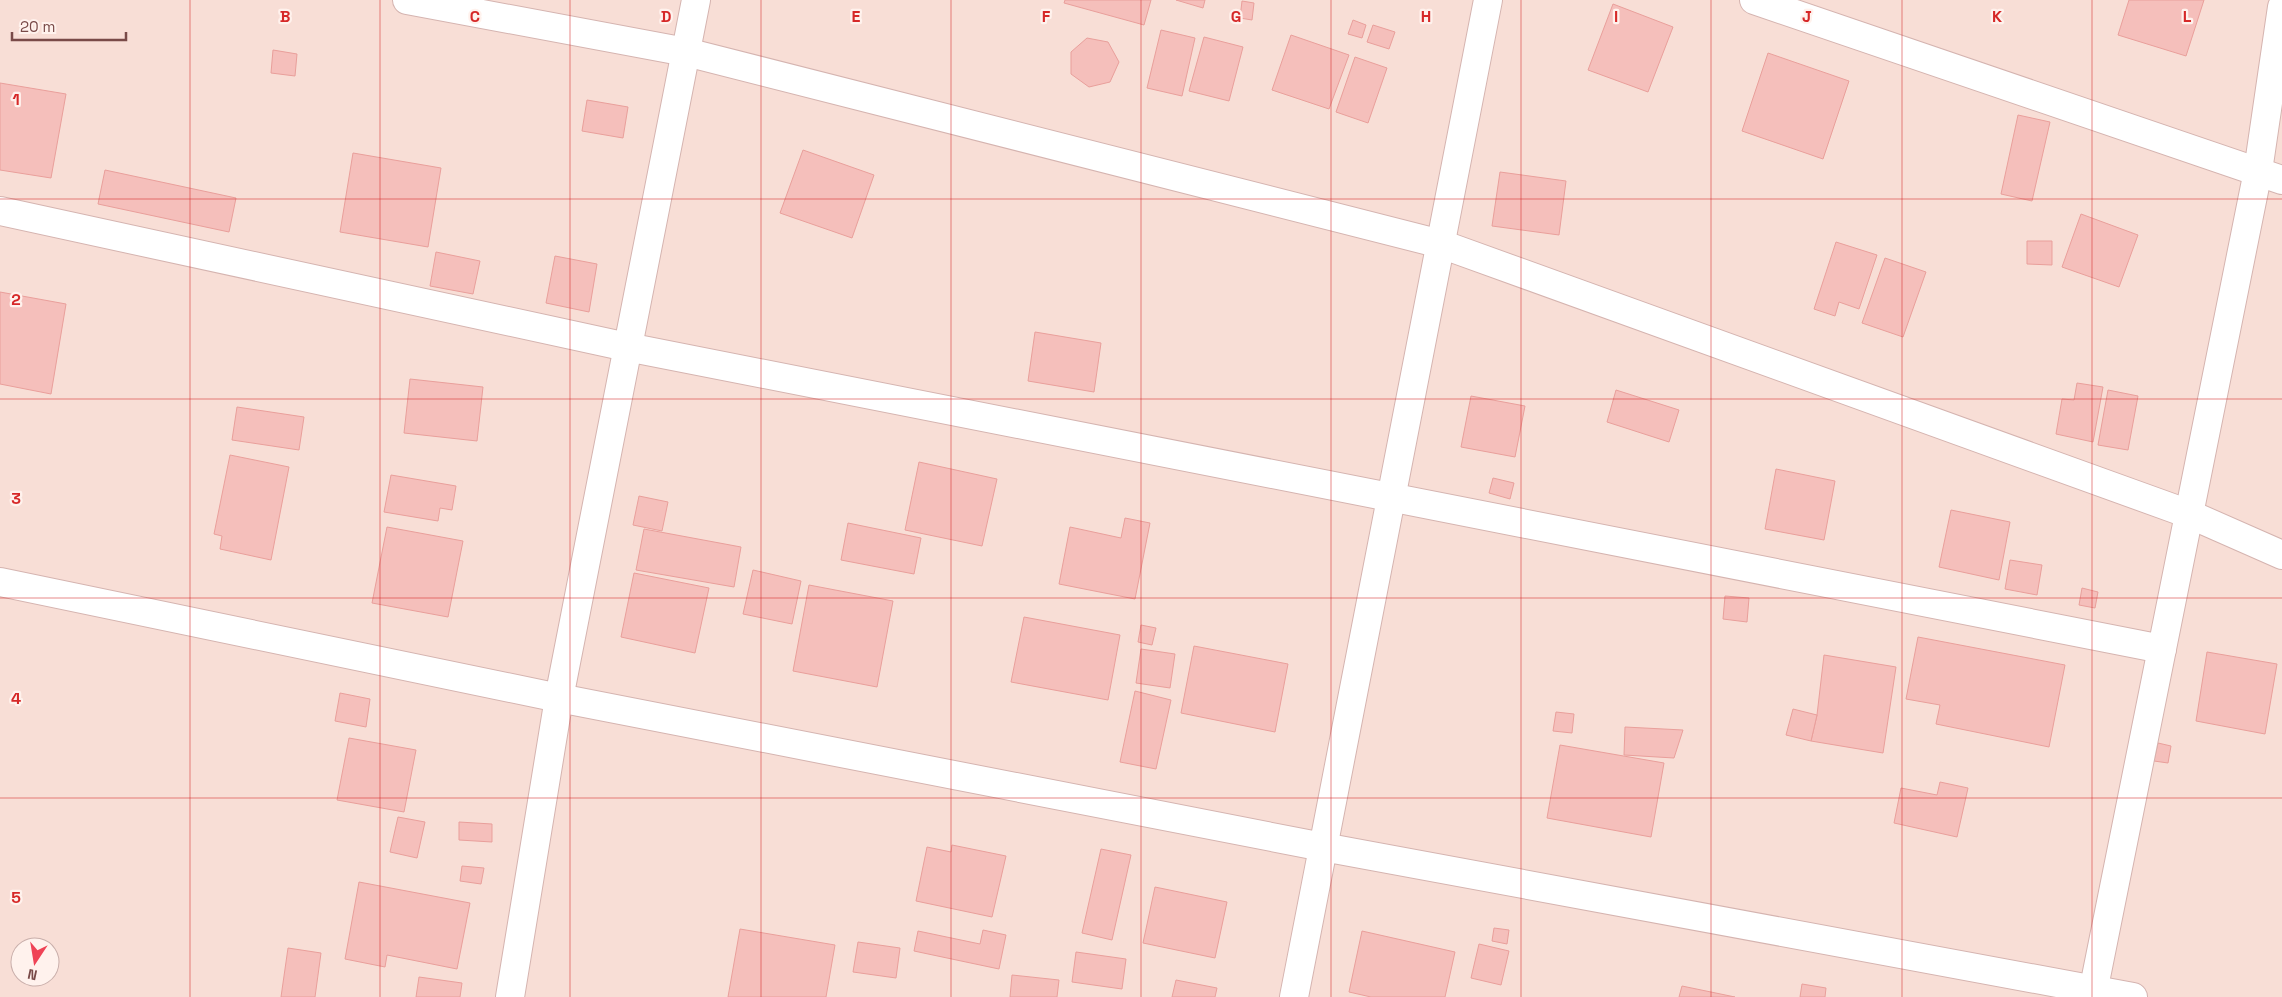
<svg xmlns="http://www.w3.org/2000/svg" width="2282" height="997" font-family="'Space Grotesk',sans-serif">
  <style>
    .residential { fill: #f8ded6; fill-rule: evenodd }
    .building { fill: #f5bfbb; stroke: #e99f9b }
    .lines { fill: none; stroke-linecap: round; stroke-linejoin: round }
    .street-casing { stroke: #d5b4b0; stroke-width: 30 }
    .street { stroke: #fff; stroke-width: 28 }
    .grid { fill: none; stroke: #d62828; stroke-width: 1; stroke-opacity: 0.55 }
    .grid-label { font-size: 16px; text-anchor: middle; font-weight: bold; fill: #d62828; stroke: #fff2ed; stroke-width: 4.5; stroke-linejoin: round; paint-order: stroke }
  </style>
  <rect width="100%" height="100%" fill="#feece5"/>
  <path class="residential" d="M0 0H2282V997H0ZM20 947H50V977H20Z"/>
  <g class="building">
    <polygon points="1065,0 1151,0 1144,25 1064,3"/>
    <polygon points="1176,0 1205,0 1203,8"/>
    <polygon points="2129,0 2204,0 2186,56 2118,35"/>
    <polygon points="1242,1 1254,3 1252,20 1240,18"/>
    <polygon points="1613,4 1673,27 1648,92 1588,70"/>
    <polygon points="1353,20 1366,25 1362,38 1348,34"/>
    <polygon points="1373,25 1395,32 1389,49 1367,42"/>
    <polygon points="1161,30 1195,38 1182,96 1147,88"/>
    <polygon points="1291,35 1349,55 1329,109 1272,90"/>
    <polygon points="1204,37 1243,47 1229,101 1189,91"/>
    <polygon points="1087,38 1108,42 1119,62 1110,82 1089,87 1071,74 1071,52"/>
    <polygon points="273,50 297,54 295,76 271,73"/>
    <polygon points="1768,53 1849,81 1823,159 1742,131"/>
    <polygon points="1355,57 1387,68 1368,123 1336,112"/>
    <polygon points="0,83 66,94 51,178 0,170"/>
    <polygon points="587,100 628,107 623,138 582,131"/>
    <polygon points="2018,115 2050,122 2032,201 2001,194"/>
    <polygon points="803,150 874,175 852,238 780,213"/>
    <polygon points="353,153 441,168 428,247 340,232"/>
    <polygon points="105,170 236,198 229,232 98,204"/>
    <polygon points="1500,172 1566,181 1559,235 1492,226"/>
    <polygon points="2081,214 2138,235 2119,287 2062,267"/>
    <polygon points="2027,241 2052,241 2052,265 2027,264"/>
    <polygon points="1836,242 1877,255 1859,309 1839,302 1835,316 1814,309"/>
    <polygon points="436,252 480,261 473,294 430,286"/>
    <polygon points="555,256 597,264 589,312 546,303"/>
    <polygon points="1885,258 1926,272 1903,337 1862,323"/>
    <polygon points="0,292 66,304 51,394 0,384"/>
    <polygon points="1035,332 1101,343 1094,392 1028,381"/>
    <polygon points="410,379 483,387 477,441 404,433"/>
    <polygon points="2077,383 2103,387 2093,442 2056,434 2062,399 2074,400"/>
    <polygon points="1616,390 1679,410 1669,442 1607,422"/>
    <polygon points="2108,390 2138,396 2128,450 2098,445"/>
    <polygon points="1471,396 1525,406 1515,457 1461,447"/>
    <polygon points="237,407 304,417 299,450 232,440"/>
    <polygon points="230,455 289,467 271,560 220,549 222,536 214,534"/>
    <polygon points="919,462 997,479 982,546 905,530"/>
    <polygon points="1776,469 1835,481 1824,540 1765,529"/>
    <polygon points="391,475 456,486 452,510 440,508 438,521 384,512"/>
    <polygon points="1493,478 1514,483 1510,499 1489,493"/>
    <polygon points="639,496 668,502 662,531 633,525"/>
    <polygon points="1951,510 2010,522 1999,580 1939,567"/>
    <polygon points="1125,518 1150,523 1135,599 1059,584 1070,527 1121,538"/>
    <polygon points="848,523 921,538 914,574 841,560"/>
    <polygon points="387,527 463,541 448,617 372,603"/>
    <polygon points="644,529 741,547 734,587 636,570"/>
    <polygon points="2010,560 2042,565 2037,595 2005,589"/>
    <polygon points="753,570 801,581 792,624 743,614"/>
    <polygon points="634,573 709,588 695,653 621,637"/>
    <polygon points="809,585 893,601 877,687 793,671"/>
    <polygon points="2082,588 2098,592 2095,608 2079,605"/>
    <polygon points="1725,596 1749,598 1747,622 1723,619"/>
    <polygon points="1024,617 1120,635 1108,700 1011,682"/>
    <polygon points="1141,625 1156,628 1152,645 1138,642"/>
    <polygon points="1918,637 2065,665 2049,747 1936,724 1940,705 1906,699"/>
    <polygon points="1194,646 1288,664 1275,732 1181,713"/>
    <polygon points="1141,649 1175,654 1170,688 1136,683"/>
    <polygon points="2207,652 2277,664 2265,734 2196,721"/>
    <polygon points="1824,655 1896,667 1883,753 1811,741 1817,715"/>
    <polygon points="1135,691 1171,700 1156,769 1120,762"/>
    <polygon points="340,693 370,699 366,727 335,721"/>
    <polygon points="1793,709 1817,715 1811,741 1786,735"/>
    <polygon points="1556,712 1574,714 1572,733 1553,731"/>
    <polygon points="1625,727 1683,730 1674,758 1624,755"/>
    <polygon points="349,738 416,750 404,812 337,800"/>
    <polygon points="2158,743 2171,746 2168,763 2154,761"/>
    <polygon points="1560,745 1664,763 1651,837 1547,818"/>
    <polygon points="1940,782 1968,788 1957,837 1894,823 1901,788 1937,795"/>
    <polygon points="398,817 425,822 417,858 390,852"/>
    <polygon points="459,822 492,824 492,842 459,840"/>
    <polygon points="952,845 1006,856 992,917 916,901 927,847 951,852"/>
    <polygon points="1101,849 1131,855 1112,940 1082,933"/>
    <polygon points="462,866 484,868 481,884 460,881"/>
    <polygon points="359,882 470,903 457,969 387,955 385,967 345,959"/>
    <polygon points="1155,887 1227,902 1215,958 1143,943"/>
    <polygon points="1494,928 1509,930 1507,944 1492,941"/>
    <polygon points="740,929 835,945 826,997 728,997"/>
    <polygon points="983,930 1006,935 999,969 914,951 918,931 980,944"/>
    <polygon points="1362,931 1455,952 1445,997 1371,997 1349,992"/>
    <polygon points="858,942 900,948 896,978 853,972"/>
    <polygon points="1479,944 1509,951 1501,985 1471,978"/>
    <polygon points="288,948 321,953 315,997 281,997"/>
    <polygon points="1076,952 1126,959 1122,989 1072,982"/>
    <polygon points="1012,975 1059,980 1057,997 1010,997"/>
    <polygon points="419,977 462,983 460,997 416,997"/>
    <polygon points="1176,980 1217,988 1215,997 1172,997"/>
    <polygon points="1802,984 1826,988 1825,997 1800,997"/>
    <polygon points="1682,986 1735,997 1679,997"/>
  </g>
  <g class="lines">
    <g class="street-casing">
      <g id="street">
        <polyline points="407,0 686,52 1441,244 2189,514 2282,555"/>
        <polyline points="1754,0 2282,180"/>
        <polyline points="0,211 627,347 2162,649"/>
        <polyline points="0,582 559,698 1323,847 2133,997"/>
        <polyline points="510,997 559,698 696,0"/>
        <polyline points="1294,997 1488,0"/>
        <polyline points="2092,997 2258,171 2282,7"/>
      </g>
    </g>
    <use href="#street" class="street"/>
  </g>
  <path class="grid" d="M190 0V997M380 0V997M570 0V997M761 0V997M951 0V997M1141 0V997M1331 0V997M1521 0V997M1711 0V997M1902 0V997M2092 0V997M0 199H2282M0 399H2282M0 598H2282M0 798H2282"/>
  <g class="grid-label">
    <text x="285" y="22">B</text>
    <text x="475" y="22">C</text>
    <text x="666" y="22">D</text>
    <text x="856" y="22">E</text>
    <text x="1046" y="22">F</text>
    <text x="1236" y="22">G</text>
    <text x="1426" y="22">H</text>
    <text x="1616" y="22">I</text>
    <text x="1807" y="22">J</text>
    <text x="1997" y="22">K</text>
    <text x="2187" y="22">L</text>
    <text x="16" y="105">1</text>
    <text x="16" y="305">2</text>
    <text x="16" y="504">3</text>
    <text x="16" y="704">4</text>
    <text x="16" y="903">5</text>
  </g>
  <g transform="translate(35 962) rotate(192)"><circle r="24" fill="#fff2ed" stroke="#c9afab"/>
  <path d="M0-4L9 19L0 12L-9 19Z" fill="#ef4356"/>
  <text y="-8" font-size="14" font-weight="bold" text-anchor="middle" fill="#794a48">N</text>
  </g>
  <path d="M12 32v8h114v-8" fill="none" stroke="#794a48" stroke-width="2.5"/>
  <text x="20" y="32" font-size="15" fill="#794a48" stroke="#fff2ed" stroke-width="4" paint-order="stroke">20 m</text>
</svg>
